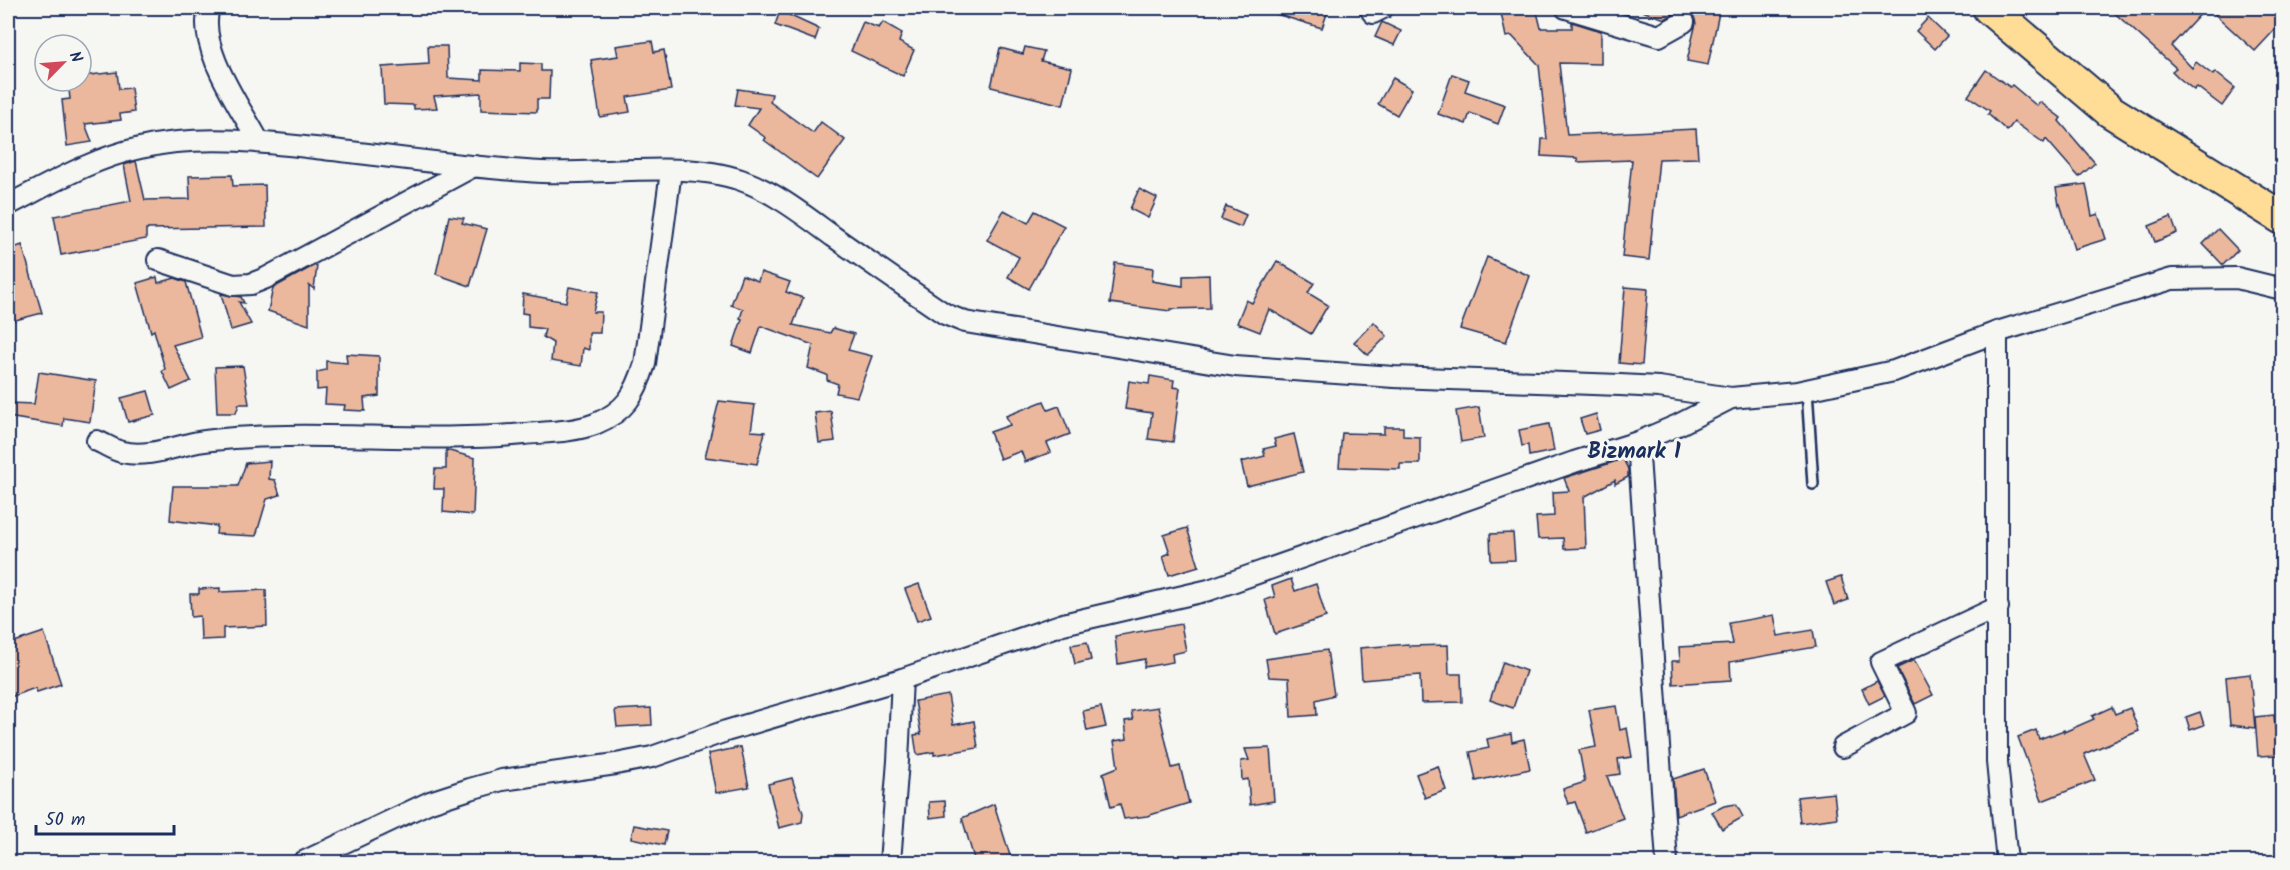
<svg xmlns="http://www.w3.org/2000/svg" width="2290" height="870" font-family="Kalam,sans-serif">
  <style>
    .building { fill: #ebb89d; stroke: #1b2f5e; stroke-width: 1.5 }
    .lines { fill: none; stroke-linecap: round; stroke-linejoin: round }
    .service-casing { stroke: #1b2f5e; stroke-width: 14 }
    .minor-casing { stroke: #1b2f5e; stroke-width: 24 }
    .trunk-casing { stroke: #1b2f5e; stroke-width: 36 }
    .service { stroke: #f6f6f2; stroke-width: 9 }
    .minor { stroke: #f6f6f2; stroke-width: 20 }
    .trunk { stroke: #ffdd96; stroke-width: 32 }
    .labels { text-anchor: middle; dominant-baseline: central; stroke-width: 6; stroke-linejoin: round; paint-order: stroke }
    .quarter-label { font-size: 22px; font-weight: bold; fill: #1b2f5e; stroke: #f6f6f2 }
  </style>
  <rect width="100%" height="100%" fill="#f6f6f2"/>
  <filter id="ink" filterUnits="userSpaceOnUse"><feTurbulence type="fractalNoise" baseFrequency=".0167" numOctaves="2"/><feDisplacementMap in="SourceGraphic" scale="12" xChannelSelector="R" yChannelSelector="G"/><feConvolveMatrix kernelMatrix="1 2 1 2 8 2 1 2 1" color-interpolation-filters="sRGB"/></filter>
  <g filter="url(#ink)">
    <g class="building">
      <polygon points="1267,8 1329,8 1322,28 1266,11"/>
      <polygon points="1510,8 1536,8 1541,28 1572,28 1572,22 1601,31 1601,64 1559,63 1567,135 1696,129 1698,158 1659,159 1649,260 1622,257 1632,160 1578,162 1577,158 1541,156 1542,139 1547,139 1539,65 1512,36 1506,37 1501,13 1511,11"/>
      <polygon points="1639,8 1720,8 1708,65 1687,61 1696,23 1691,12 1679,11 1665,19 1639,10"/>
      <polygon points="2109,8 2206,8 2171,46 2192,68 2196,62 2213,75 2215,72 2235,88 2222,106 2197,87 2194,90 2179,78 2172,71 2176,68"/>
      <polygon points="2208,8 2283,8 2283,21 2255,51"/>
      <polygon points="780,11 819,29 815,40 775,25"/>
      <polygon points="1928,18 1947,36 1935,49 1916,31"/>
      <polygon points="863,22 879,28 883,22 902,33 899,42 914,50 903,76 851,51"/>
      <polygon points="1382,22 1401,31 1394,45 1375,37"/>
      <polygon points="652,41 654,52 664,50 671,90 627,97 630,112 600,117 591,60 618,56 616,46"/>
      <polygon points="428,46 447,46 448,78 482,80 482,70 520,71 520,63 541,64 541,71 550,71 549,99 537,99 537,112 481,110 481,93 434,96 437,108 414,109 414,105 384,104 382,67 429,64"/>
      <polygon points="1025,47 1044,51 1041,61 1072,68 1063,105 991,87 1000,48 1023,54"/>
      <polygon points="1986,70 2010,87 2012,85 2037,106 2040,102 2061,118 2059,121 2095,163 2079,177 2046,139 2044,143 2014,122 2007,131 1988,114 1990,111 1968,96"/>
      <polygon points="117,72 119,89 131,88 134,112 120,114 121,120 85,124 92,142 67,146 62,100 70,99 68,81 81,81 81,76"/>
      <polygon points="1452,74 1469,80 1465,91 1505,105 1498,124 1470,113 1466,124 1438,114"/>
      <polygon points="1393,78 1412,89 1397,115 1378,104"/>
      <polygon points="738,89 772,94 770,102 813,133 821,122 845,140 817,179 764,140 766,138 748,125 759,108 735,105"/>
      <polygon points="136,161 145,200 190,199 189,176 232,175 233,186 265,185 266,227 146,229 146,239 61,255 54,216 131,201 124,165"/>
      <polygon points="2086,184 2092,216 2098,214 2106,239 2074,249 2060,204 2059,205 2056,188"/>
      <polygon points="1139,189 1157,198 1148,218 1130,209"/>
      <polygon points="1226,206 1246,215 1241,227 1221,219"/>
      <polygon points="1004,210 1028,223 1035,211 1064,226 1029,289 1008,277 1019,257 987,240"/>
      <polygon points="449,216 464,218 462,223 487,229 470,286 436,274"/>
      <polygon points="2171,217 2177,233 2155,242 2149,226"/>
      <polygon points="2218,229 2238,250 2223,265 2203,244"/>
      <polygon points="22,245 42,313 8,322 8,250"/>
      <polygon points="1487,257 1530,276 1506,342 1460,329"/>
      <polygon points="1277,261 1314,283 1308,293 1328,305 1311,334 1269,309 1260,332 1237,323 1246,300 1252,303"/>
      <polygon points="1115,263 1153,268 1152,281 1183,286 1183,276 1209,275 1210,308 1170,309 1170,311 1110,303"/>
      <polygon points="315,265 317,266 314,289 309,285 309,325 268,311 273,288"/>
      <polygon points="761,272 790,282 786,292 803,298 793,325 830,333 833,328 854,334 848,350 872,356 857,397 836,393 838,384 827,380 827,375 808,368 813,345 761,326 752,353 733,346 742,319 740,318 743,309 731,305 742,275 758,281"/>
      <polygon points="157,277 158,283 175,278 186,282 201,337 173,345 191,381 171,390 162,371 165,369 154,330 151,332 137,283"/>
      <polygon points="569,287 598,292 593,312 601,312 600,333 589,333 589,350 583,348 581,366 551,361 553,343 543,337 545,329 528,327 528,314 522,313 523,294 566,302"/>
      <polygon points="1625,287 1648,289 1642,365 1619,363"/>
      <polygon points="221,294 241,297 244,303 239,302 251,324 231,330"/>
      <polygon points="1374,322 1387,336 1368,355 1354,342"/>
      <polygon points="346,354 379,356 379,396 364,398 365,411 344,410 345,405 325,404 326,389 317,390 317,372 326,370 326,361 347,363"/>
      <polygon points="243,366 249,404 239,404 236,413 217,413 215,367"/>
      <polygon points="39,372 96,381 90,422 64,418 63,426 8,417 8,403 34,404"/>
      <polygon points="1150,376 1174,380 1173,387 1180,388 1173,442 1148,439 1152,413 1125,409 1129,381 1149,384"/>
      <polygon points="148,391 155,415 128,422 121,398"/>
      <polygon points="719,401 755,405 751,431 765,432 757,464 705,457"/>
      <polygon points="1044,401 1048,410 1059,406 1070,434 1047,443 1051,452 1025,462 1021,451 1000,459 990,432 1010,425 1006,416"/>
      <polygon points="1479,407 1484,438 1461,442 1456,411"/>
      <polygon points="831,411 835,441 819,443 815,413"/>
      <polygon points="1596,414 1600,430 1585,434 1580,419"/>
      <polygon points="1549,424 1554,451 1529,456 1528,445 1522,446 1519,430"/>
      <polygon points="1384,427 1403,427 1403,436 1420,437 1420,464 1400,464 1400,469 1339,467 1342,433 1384,434"/>
      <polygon points="1294,434 1303,472 1247,486 1241,462 1265,456 1263,449 1276,446 1274,439"/>
      <polygon points="446,450 475,458 473,515 443,512 444,489 434,489 435,469 446,469"/>
      <polygon points="1623,459 1628,469 1628,477 1615,484 1615,480 1584,497 1586,548 1564,549 1563,538 1538,539 1536,517 1554,516 1553,492 1569,491 1564,478"/>
      <polygon points="270,461 269,479 275,480 280,495 267,499 256,536 216,534 217,526 170,520 173,486 238,486 246,463"/>
      <polygon points="1187,528 1199,566 1169,575 1163,556 1170,553 1164,535"/>
      <polygon points="1513,533 1515,560 1491,561 1490,534"/>
      <polygon points="1841,577 1848,600 1834,605 1826,582"/>
      <polygon points="1291,579 1295,591 1316,584 1326,617 1275,634 1265,600 1275,597 1272,586"/>
      <polygon points="919,584 931,616 917,621 905,589"/>
      <polygon points="220,588 220,592 266,590 267,626 223,628 223,639 201,640 200,616 191,617 190,594 199,594 199,589"/>
      <polygon points="1774,615 1778,636 1813,630 1816,647 1730,662 1731,680 1673,684 1672,661 1680,661 1679,647 1733,644 1729,623"/>
      <polygon points="1181,624 1186,651 1172,654 1173,662 1144,667 1145,659 1118,664 1115,636"/>
      <polygon points="44,632 61,684 37,692 35,688 8,698 8,644"/>
      <polygon points="1087,642 1091,660 1075,664 1071,645"/>
      <polygon points="1408,644 1409,646 1448,645 1449,674 1461,674 1462,702 1421,703 1420,675 1362,680 1360,648"/>
      <polygon points="1327,650 1334,695 1316,700 1317,715 1291,717 1289,678 1269,677 1266,659"/>
      <polygon points="1914,660 1933,695 1915,704 1897,668"/>
      <polygon points="1503,662 1526,671 1513,708 1490,700"/>
      <polygon points="2250,674 2255,728 2230,725 2226,677"/>
      <polygon points="1877,681 1885,696 1869,704 1862,689"/>
      <polygon points="948,695 953,725 974,721 978,748 934,755 934,752 917,755 914,735 921,734 915,701"/>
      <polygon points="1616,706 1620,730 1627,728 1632,757 1618,759 1620,774 1607,776 1623,818 1586,832 1575,802 1568,804 1563,789 1585,782 1579,750 1596,747 1589,710"/>
      <polygon points="1101,707 1106,727 1087,731 1083,711"/>
      <polygon points="1158,707 1172,768 1180,766 1189,803 1147,816 1124,819 1120,804 1111,807 1103,773 1118,767 1114,741 1127,739 1125,721 1133,720 1131,711"/>
      <polygon points="2112,707 2115,714 2130,708 2139,731 2084,754 2095,780 2042,801 2018,737 2036,730 2039,739 2064,730 2064,732 2094,719 2092,716"/>
      <polygon points="651,708 652,725 617,727 615,710"/>
      <polygon points="2200,712 2204,725 2190,730 2186,717"/>
      <polygon points="2274,715 2278,755 2258,756 2255,717"/>
      <polygon points="1511,734 1512,742 1524,739 1530,769 1476,781 1470,752 1489,748 1487,739"/>
      <polygon points="741,747 749,787 716,793 708,754"/>
      <polygon points="1270,748 1274,801 1250,805 1248,779 1242,780 1241,761 1249,760 1245,749"/>
      <polygon points="1438,766 1446,790 1425,798 1416,774"/>
      <polygon points="1704,769 1715,801 1676,815 1673,779"/>
      <polygon points="792,778 803,813 802,822 779,828 768,784"/>
      <polygon points="1834,793 1837,818 1800,823 1797,797"/>
      <polygon points="945,801 946,816 930,818 929,802"/>
      <polygon points="994,804 1012,862 975,862 962,818"/>
      <polygon points="1736,804 1743,817 1722,829 1712,812 1724,806"/>
      <polygon points="634,825 667,831 664,845 631,838"/>
    </g>
    <g class="lines">
      <g class="service-casing">
        <polyline id="service" points="1807,390 1813,484"/>
      </g>
      <g class="minor-casing">
        <g id="minor">
          <path d="M209 8C197 48 240 106 259 142"/>
          <polyline points="1370,8 1373,13 1383,8"/>
          <polyline points="1566,8 1659,36 1684,22"/>
          <path d="M8 205C50 184 93 158 140 148 200 134 264 142 324 149 396 157 469 168 542 172 602 175 684 160 741 180 775 192 805 216 834 237 871 263 908 289 945 314L965 322 1235 366 1394 377 1620 385 1659 387 1731 398 1797 392 1894 371 1997 332 2172 279 2237 278 2282 289"/>
          <polyline points="158,260 233,285 251,284 266,278 474,166"/>
          <polyline points="1997,332 1997,762 2007,862"/>
          <path d="M97 441C105 444 113 450 122 452 147 458 173 447 198 442 209 440 222 439 234 438 330 431 427 443 524 434 547 432 574 432 595 424 626 411 635 395 645 364L671 171"/>
          <polyline points="1638,442 1667,862"/>
          <polyline points="1843,747 1906,713 1881,662 1998,607"/>
          <polyline points="303,862 430,802 470,789 502,780 616,764 652,757 726,731 902,679 1063,624 1209,590 1574,462 1638,442 1678,425 1731,398"/>
          <polyline points="890,862 898,761 902,679"/>
        </g>
      </g>
      <g class="trunk-casing">
        <polyline id="trunk" points="1989,8 2110,111 2282,218"/>
      </g>
      <use href="#service" class="service"/>
      <use href="#minor" class="minor"/>
      <use href="#trunk" class="trunk"/>
    </g>
  </g>
  <g class="labels">
    <g class="quarter-label">
      <text x="1634" y="452">Bizmark 1</text>
    </g>
  </g>
  <rect width="2290" height="870" fill="none" stroke="#f6f6f2" stroke-width="30"/>
  <rect x="15" y="15" width="2260" height="840" fill="none" stroke="#1b2f5e" stroke-width="2" filter="url(#ink)"/>
  <g transform="translate(63 63) rotate(65)"><circle r="28" fill="#f6f6f2" stroke="#9ea6b7" stroke-width="1.5"/>
  <path d="M0-4.5L10 22L0 15L-10 22Z" fill="#d1495b"/>
  <text y="-9" font-size="16" font-weight="bold" text-anchor="middle" fill="#1b2f5e">N</text>
  </g>
  <path d="M36 825v9h138v-9" fill="none" stroke="#1b2f5e" stroke-width="3"/>
  <text x="45" y="825" font-size="18" fill="#1b2f5e" stroke="#f6f6f2" stroke-width="4.5" paint-order="stroke">50 m</text>
</svg>
